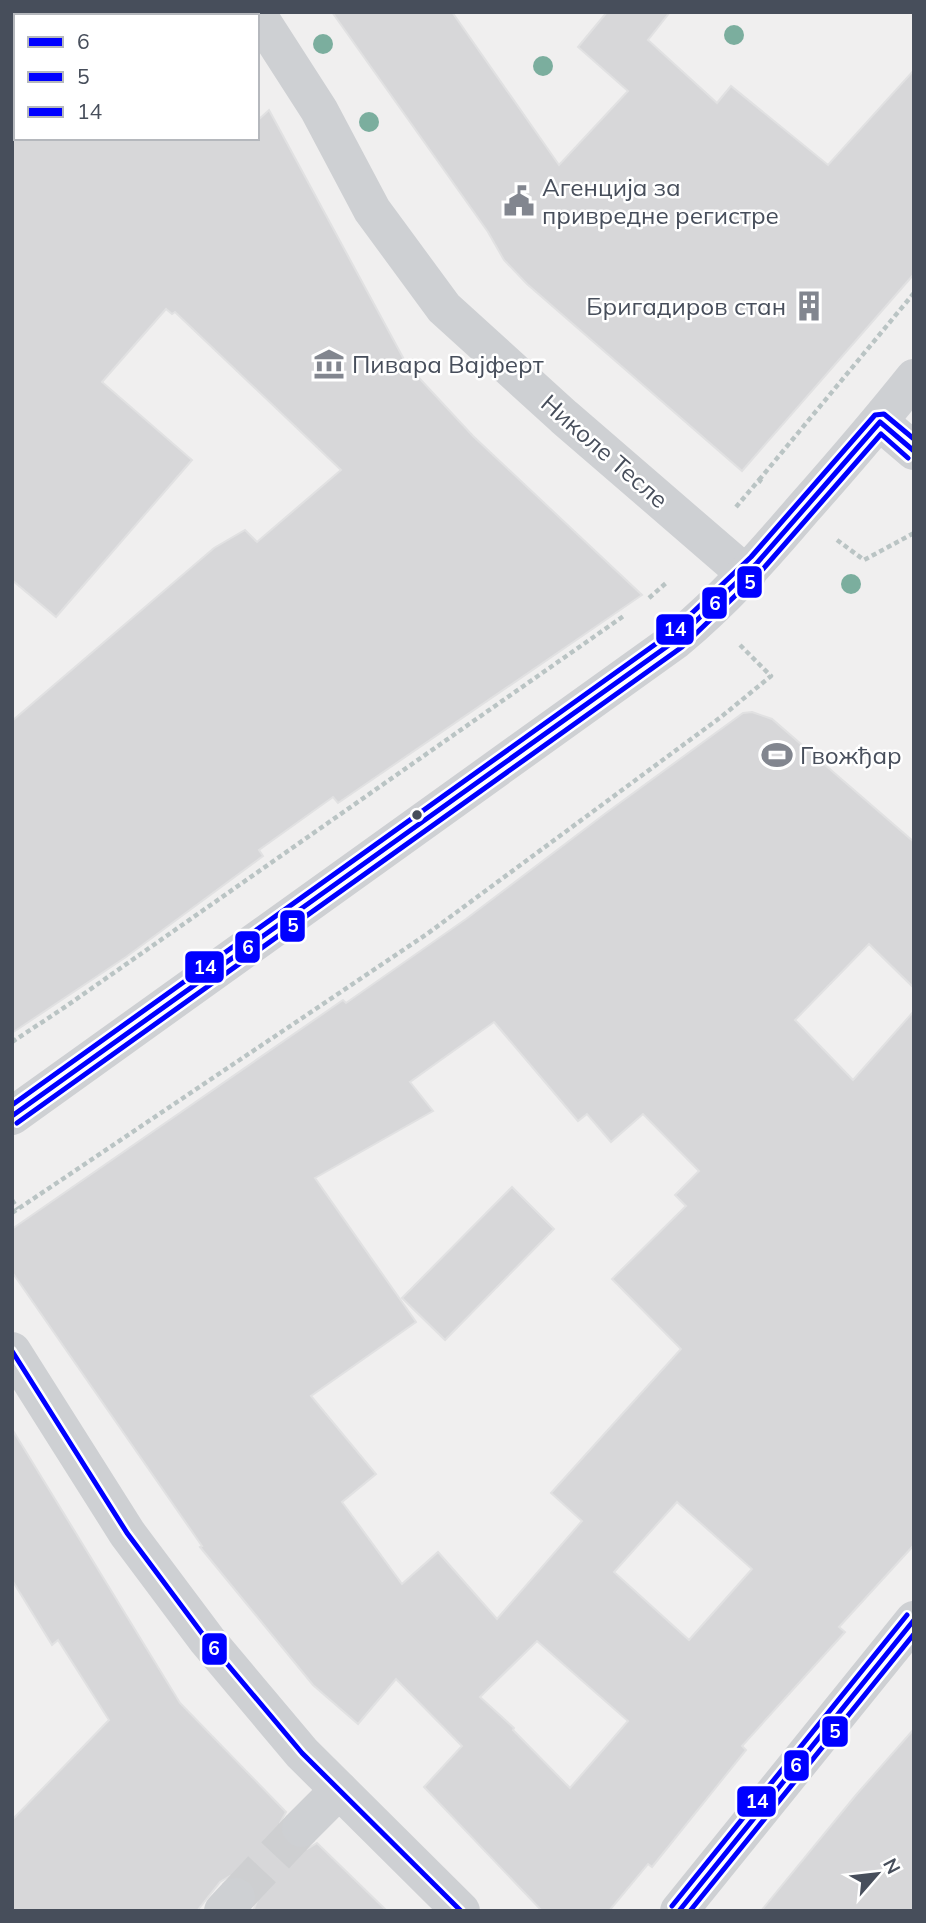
<svg xmlns="http://www.w3.org/2000/svg" width="926" height="1923" font-family="Mulish,sans-serif">
  <style>
    .building { fill: #d7d7d9; stroke: #e1e1e2; stroke-width: 2; fill-rule: evenodd }
    .lines { fill: none; stroke-linecap: round; stroke-linejoin: round }
    .minor-tunnel { stroke: #cecfd1; stroke-width: 38; stroke-dasharray: 38 19; stroke-linecap: butt }
    .path { stroke: #bac4c4; stroke-width: 4.5; stroke-dasharray: 5 3.5; stroke-linecap: butt }
    .minor { stroke: #ced0d3; stroke-width: 38 }
    .bus-1-casing { stroke: #fff; stroke-width: 10 }
    .bus-2-casing { stroke: #fff; stroke-width: 10 }
    .bus-3-casing { stroke: #fff; stroke-width: 10 }
    .bus-1 { stroke: #00f; stroke-width: 5 }
    .bus-2 { stroke: #00f; stroke-width: 5 }
    .bus-3 { stroke: #00f; stroke-width: 5 }
    .tree { fill: #7bae9e }
    .bus-dot { fill: #474e5b; stroke: #fff; stroke-width: 2.5 }
    .labels { text-anchor: middle; dominant-baseline: central; stroke-width: 5; stroke-linejoin: round; paint-order: stroke }
    .poi-label { font-size: 24px; fill: #474e5b; stroke: #fff; text-anchor: start }
    .street-label { font-size: 24px; fill: #474e5b; stroke: #fff }
    .line-badge { stroke: #fff; stroke-width: 2.5 }
    .badge-label { font-size: 19px; text-anchor: middle; font-weight: bold; fill: #fff }
  </style>
  <rect width="100%" height="100%" fill="#f0efef"/>
  <g class="building">
    <polygon points="332,12 452,12 559,165 628,91 578,47 607,12 670,12 648,40 717,103 731,86 828,165 914,70 914,274 742,471 527,284 504,260 488,232"/>
    <polygon points="269,110 407,365 473,436 642,595 338,803 333,797 259,850 263,856 126,957 12,1033 12,721 214,548 245,530 257,542 341,470 175,312 172,314 166,309 102,382 192,460 56,617 12,580 12,138 257,138 257,121"/>
    <path d="M752 712 772 719 914 842V988L869 944 795 1020 853 1080 914 1011V1545L839 1627 845 1632 742 1746 746 1750 652 1867 648 1864 609 1911H542L424 1787 462 1746 396 1679 358 1724 313 1685 200 1547 202 1546 12 1272V1229L343 1000 346 1003 466 919 606 813 732 721 743 713ZM494 1022 578 1121 587 1114 611 1142 643 1114 699 1171 675 1195 686 1206 612 1279 681 1349 551 1493 582 1521 497 1619 438 1552 402 1584 342 1502 376 1474 311 1396 416 1322 315 1178 433 1111 410 1082ZM677 1502 752 1569 689 1640 614 1572ZM537 1641 628 1721 570 1788 513 1730 514 1728 480 1697Z"/>
    <polygon points="512,1187 554,1229 445,1340 402,1298"/>
    <polygon points="12,1429 180,1703 286,1812 280,1823 280,1833 285,1843 296,1849 307,1849 317,1843 387,1911 253,1911 257,1901 257,1890 250,1881 240,1876 230,1876 220,1882 197,1911 12,1911 12,1820 109,1720 58,1640 52,1645 12,1580"/>
    <polygon points="914,1729 914,1911 761,1911 856,1795"/>
  </g>
  <g class="lines">
    <polyline class="minor-tunnel" points="236,1897 301,1828"/>
    <g class="path">
      <polyline points="759,480 914,293"/>
      <polyline points="736,507 759,480 763,483"/>
      <polyline points="837,540 864,560 914,533"/>
      <polyline points="649,598 666,583"/>
      <polyline points="12,1042 65,1007 625,615"/>
      <polyline points="12,1200 18,1209"/>
      <polyline points="12,1213 427,934 721,717 771,676 740,645"/>
    </g>
    <g class="minor">
      <polyline points="256,12 319,110 372,210 444,308 564,417 747,575"/>
      <polyline points="880,422 914,451"/>
      <path d="M12 1116 676 640C725 599 762 557 803 509 841 466 878 423 914 378"/>
      <polyline points="12,1351 127,1533 207,1640 302,1753 461,1911"/>
      <polyline points="301,1828 339,1790"/>
      <polyline points="223,1911 236,1897"/>
      <polyline points="679,1911 914,1620"/>
    </g>
    <g class="bus-1-casing">
      <g id="bus-1">
        <polyline points="12,1116 676,640 757,563 880,422 914,451"/>
        <polyline points="12,1351 127,1533 207,1640 302,1753 461,1911"/>
        <polyline points="679,1911 914,1620"/>
      </g>
    </g>
    <g class="bus-2-casing">
      <g id="bus-2">
        <polyline points="17,1123 682,647 763,569 881,434 908,458"/>
        <polyline points="690,1911 914,1634"/>
      </g>
    </g>
    <g class="bus-3-casing">
      <g id="bus-3">
        <polyline points="12,1105 671,633 751,557 875,415 884,414 914,439"/>
        <polyline points="672,1906 907,1615"/>
      </g>
    </g>
    <use href="#bus-1" class="bus-1"/>
    <use href="#bus-2" class="bus-2"/>
    <use href="#bus-3" class="bus-3"/>
  </g>
  <g class="tree">
    <circle cx="734" cy="35" r="10"/>
    <circle cx="323" cy="44" r="10"/>
    <circle cx="543" cy="66" r="10"/>
    <circle cx="369" cy="122" r="10"/>
    <circle cx="851" cy="584" r="10"/>
  </g>
  <defs>
    <g id="civic-bare" transform="scale(2.415)"><path d="M-.6-6.5H3V-4.5H.6V-3L4-1V1h2V6H-6V1h2V-1L-.6-3ZM-1.2 2.5V6h2.4V2.5Z" fill="#82868f" stroke="#fff" stroke-width="2.5" paint-order="stroke"/></g>
    <g id="building-bare" transform="scale(2.415)"><path d="M-4-6H4V6H1V3H-1V6H-4ZM-2.5-4.3h1.7v1.8h-1.7ZM.8-4.3h1.7v1.8H.8ZM-2.5-1h1.7V.8h-1.7ZM.8-1h1.7V.8H.8Z" fill="#82868f" stroke="#fff" stroke-width="2.5" paint-order="stroke"/></g>
    <g id="museum-bare" transform="scale(2.415)"><path d="M0-6L6-3V-2H-6V-3ZM-5-1h2V3h-2ZM-1-1h2V3h-2ZM3-1h2V3H3ZM-6 4H6V6H-6Z" fill="#82868f" stroke="#fff" stroke-width="2.5" paint-order="stroke"/></g>
    <g id="stadium-bare" transform="scale(2.415)"><path d="M0-5a6.5 5 0 1 0 0 10a6.5 5 0 1 0 0-10ZM-3.5-1.8h7v3.6h-7Z" fill="#82868f" stroke="#fff" stroke-width="2.5" paint-order="stroke"/></g>
  </defs>
  <g fill-rule="evenodd">
    <use href="#civic-bare" x="519" y="201"/>
    <use href="#building-bare" x="809" y="306"/>
    <use href="#museum-bare" x="329" y="364"/>
    <use href="#stadium-bare" x="777" y="755"/>
  </g>
  <circle class="bus-dot" cx="417" cy="815" r="6"/>
  <g class="labels">
    <g class="poi-label">
      <text x="542" y="187">Агенција за<tspan x="542" dy="28">привредне регистре</tspan></text>
      <text x="786" y="306" text-anchor="end">Бригадиров стан</text>
      <text x="352" y="364">Пивара Вајферт</text>
      <text x="800" y="755">Гвожђар</text>
    </g>
    <g class="street-label">
      <text transform="translate(605 451) rotate(41)">Николе Тесле</text>
    </g>
  </g>
  <g class="line-badge">
    <rect x="736" y="565" width="27" height="34" rx="7" fill="#00f"/>
    <rect x="701" y="586" width="27" height="34" rx="7" fill="#00f"/>
    <rect x="655" y="613" width="40" height="33" rx="7" fill="#00f"/>
    <rect x="279" y="909" width="27" height="34" rx="7" fill="#00f"/>
    <rect x="234" y="930" width="27" height="34" rx="7" fill="#00f"/>
    <rect x="184" y="950" width="41" height="34" rx="7" fill="#00f"/>
    <rect x="201" y="1632" width="27" height="34" rx="7" fill="#00f"/>
    <rect x="821" y="1715" width="28" height="33" rx="7" fill="#00f"/>
    <rect x="783" y="1749" width="27" height="33" rx="7" fill="#00f"/>
    <rect x="736" y="1785" width="41" height="33" rx="7" fill="#00f"/>
  </g>
  <g class="badge-label">
    <text x="750" y="589">5</text>
    <text x="715" y="610">6</text>
    <text x="675" y="636">14</text>
    <text x="293" y="932">5</text>
    <text x="248" y="954">6</text>
    <text x="205" y="974">14</text>
    <text x="214" y="1655">6</text>
    <text x="835" y="1738">5</text>
    <text x="796" y="1772">6</text>
    <text x="757" y="1808">14</text>
  </g>
  <rect width="926" height="1923" fill="none" stroke="#474e5b" stroke-width="28"/>
  <rect x="14" y="14" width="245" height="126" fill="#ffffff" stroke="#b5b8bd" stroke-width="2"/>
  <rect x="28" y="37" width="35" height="10" fill="#0000ff" stroke="#b5b8bd" stroke-width="2"/>
  <text x="77" y="49" font-size="21" fill="#474e5b">6</text>
  <rect x="28" y="72" width="35" height="10" fill="#0000ff" stroke="#b5b8bd" stroke-width="2"/>
  <text x="77" y="84" font-size="21" fill="#474e5b">5</text>
  <rect x="28" y="107" width="35" height="10" fill="#0000ff" stroke="#b5b8bd" stroke-width="2"/>
  <text x="77" y="119" font-size="21" fill="#474e5b">14</text>
  <g transform="translate(877 1874) rotate(62)" stroke="#ffffff" stroke-width="5" paint-order="stroke">
  <path d="M0-5L12 26L0 18L-12 26Z" fill="#474e5b"/>
  <text y="-10" font-size="19" font-weight="bold" text-anchor="middle" fill="#474e5b">N</text>
  </g>
</svg>
